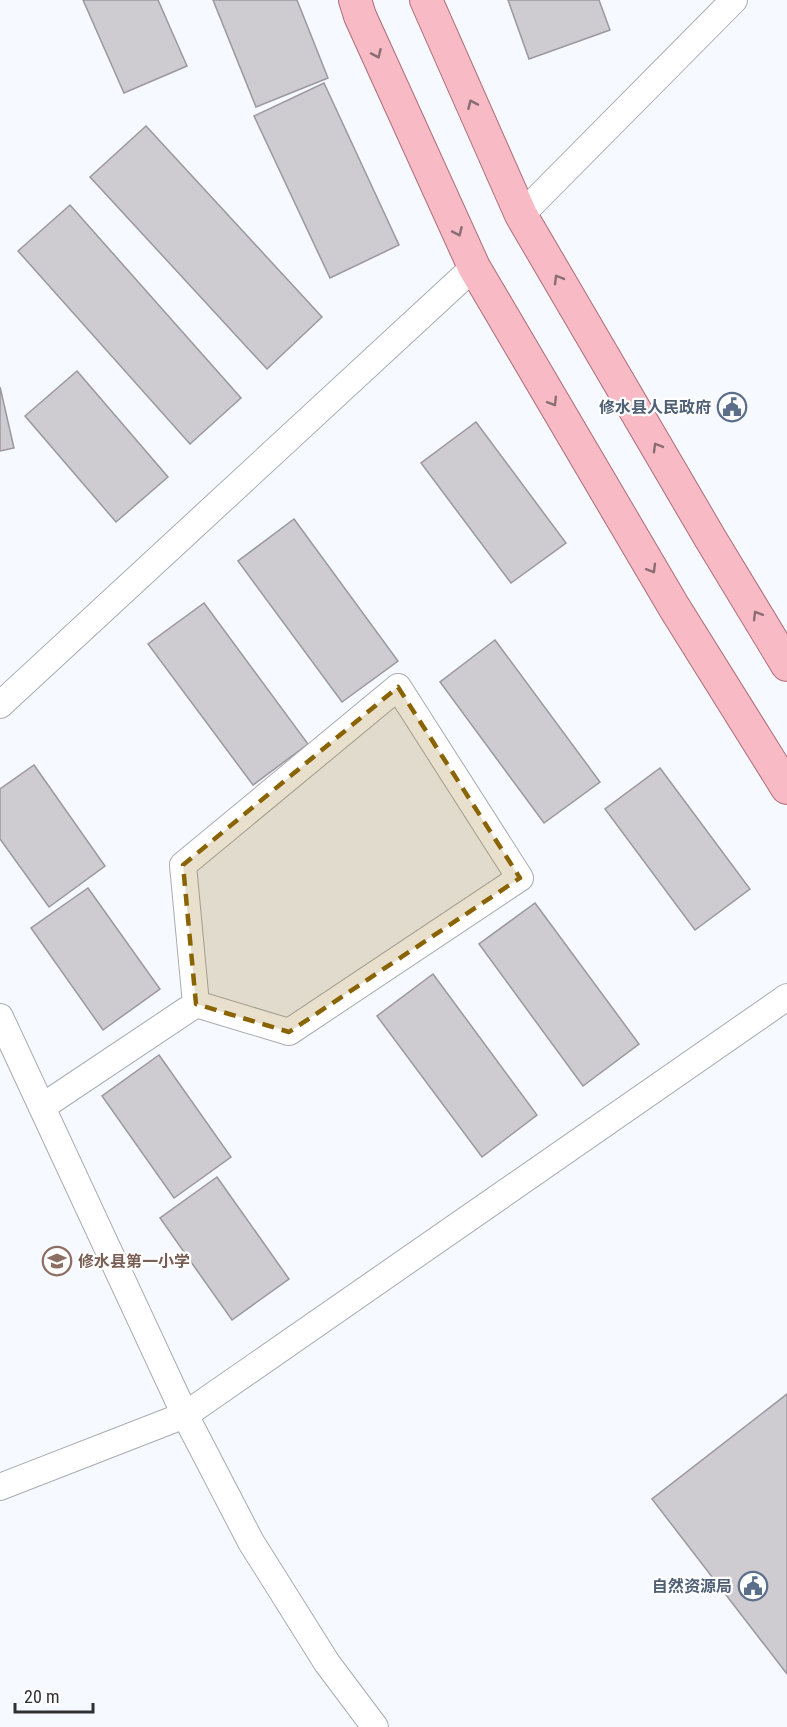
<svg xmlns="http://www.w3.org/2000/svg" width="787" height="1727" font-family="'Roboto Condensed','Noto Sans SC',sans-serif">
  <style>
    .building { fill: #cecbd1; stroke: #9b989e; stroke-width: 1.5 }
    .lines { fill: none; stroke-linecap: round; stroke-linejoin: round }
    .minor-casing { stroke: #a8abb0; stroke-width: 28 }
    .major-casing { stroke: #af6c77; stroke-width: 34 }
    .minor { stroke: #fff; stroke-width: 26 }
    .major { stroke: #f8bac4; stroke-width: 32 }
    .oneway { stroke: #896e74 }
    .marked { fill: #8a6302; fill-opacity: 0.2; stroke: #8a6302; stroke-width: 4.5; stroke-dasharray: 12 8; stroke-linejoin: round }
    .labels { text-anchor: middle; dominant-baseline: central; stroke-width: 4.5; stroke-linejoin: round; paint-order: stroke }
    .service-label { font-size: 16px; font-weight: bold; fill: #4e5e75; stroke: #fff; text-anchor: end }
    .education-label { font-size: 16px; font-weight: bold; fill: #785e54; stroke: #fff; text-anchor: start }
  </style>
  <rect width="100%" height="100%" fill="#f6f9ff"/>
  <g class="building">
    <polygon points="83,0 158,0 187,66 124,93"/>
    <polygon points="213,0 297,0 328,78 256,107"/>
    <polygon points="508,0 599,0 610,30 529,59"/>
    <polygon points="324,83 399,245 330,278 254,116"/>
    <polygon points="146,126 322,317 267,369 90,177"/>
    <polygon points="70,205 241,398 190,444 18,251"/>
    <polygon points="77,371 168,477 116,522 25,416"/>
    <polygon points="0,387 14,448 0,451"/>
    <polygon points="476,422 566,543 511,583 421,463"/>
    <polygon points="294,519 398,661 342,702 238,561"/>
    <polygon points="204,603 308,744 253,785 148,644"/>
    <polygon points="495,640 600,782 544,823 440,682"/>
    <polygon points="34,765 105,866 49,907 0,839 0,789"/>
    <polygon points="660,768 750,889 695,930 605,809"/>
    <polygon points="88,888 160,989 103,1030 31,928"/>
    <polygon points="535,903 639,1044 583,1086 479,944"/>
    <polygon points="433,974 537,1115 482,1157 377,1016"/>
    <polygon points="159,1055 231,1157 174,1198 102,1096"/>
    <polygon points="217,1177 289,1279 232,1320 160,1218"/>
    <polygon points="787,1394 787,1674 652,1499"/>
  </g>
  <g class="lines">
    <g class="minor-casing">
      <g id="minor">
        <polyline points="521,215 734,0"/>
        <polyline points="0,705 474,267"/>
        <polyline points="0,1017 185,1415 251,1542 327,1663 375,1727"/>
        <polyline points="42,1107 196,1004 289,1032 520,878 398,687 183,865 196,1004"/>
        <polyline points="0,1487 185,1415 787,997"/>
      </g>
    </g>
    <g class="major-casing">
      <g id="major">
        <polyline points="355,0 360,16 474,267 674,607 787,788"/>
        <polyline points="426,0 521,215 710,538 787,665"/>
      </g>
    </g>
    <use href="#minor" class="minor"/>
    <use href="#major" class="major"/>
  </g>
  <defs><path id="oneway-chevron" d="M-2-3.5L2.5 0L-2 3.5" fill="none" stroke-width="1.6" stroke-linecap="round" stroke-linejoin="round" transform="scale(1.5)"/></defs>
  <g class="oneway">
    <use href="#oneway-chevron" transform="translate(377 54) rotate(66)"/>
    <use href="#oneway-chevron" transform="translate(472 104) rotate(-114)"/>
    <use href="#oneway-chevron" transform="translate(458 232) rotate(66)"/>
    <use href="#oneway-chevron" transform="translate(558 279) rotate(-120)"/>
    <use href="#oneway-chevron" transform="translate(553 402) rotate(59)"/>
    <use href="#oneway-chevron" transform="translate(657 447) rotate(-120)"/>
    <use href="#oneway-chevron" transform="translate(652 569) rotate(59)"/>
    <use href="#oneway-chevron" transform="translate(757 615) rotate(-121)"/>
  </g>
  <path class="marked" d="M398 687 520 878 289 1032 196 1004 183 865Z"/>
  <defs>
    <g id="civic-ring" transform="scale(1.5)"><circle r="9.5" fill="#fff" stroke="#5c6f8a" stroke-width="1.5"/><path d="M-.6-6.5H3V-4.5H.6V-3L4-1V1h2V6H-6V1h2V-1L-.6-3ZM-1.2 2.5V6h2.4V2.5Z" fill="#5c6f8a"/></g>
    <g id="school-ring" transform="scale(1.5)"><circle r="9.5" fill="#fff" stroke="#8d6e63" stroke-width="1.5"/><path d="M0-5L7-2L0 1L-7-2ZM-4 1L0 2.5L4 1V4Q0 6-4 4Z" fill="#8d6e63"/></g>
  </defs>
  <g fill-rule="evenodd">
    <use href="#civic-ring" x="732" y="407"/>
    <use href="#school-ring" x="57" y="1261"/>
    <use href="#civic-ring" x="753" y="1586"/>
  </g>
  <g class="labels">
    <g class="service-label">
      <text x="711" y="407">修水县人民政府</text>
      <text x="732" y="1586">自然资源局</text>
    </g>
    <g class="education-label">
      <text x="78" y="1261">修水县第一小学</text>
    </g>
  </g>
  <path d="M15 1703v9h78v-9" fill="none" stroke="#2f3032" stroke-width="3"/>
  <text x="24" y="1703" font-size="18" fill="#2f3032" stroke="#ffffff" stroke-width="4.5" paint-order="stroke">20 m</text>
</svg>
